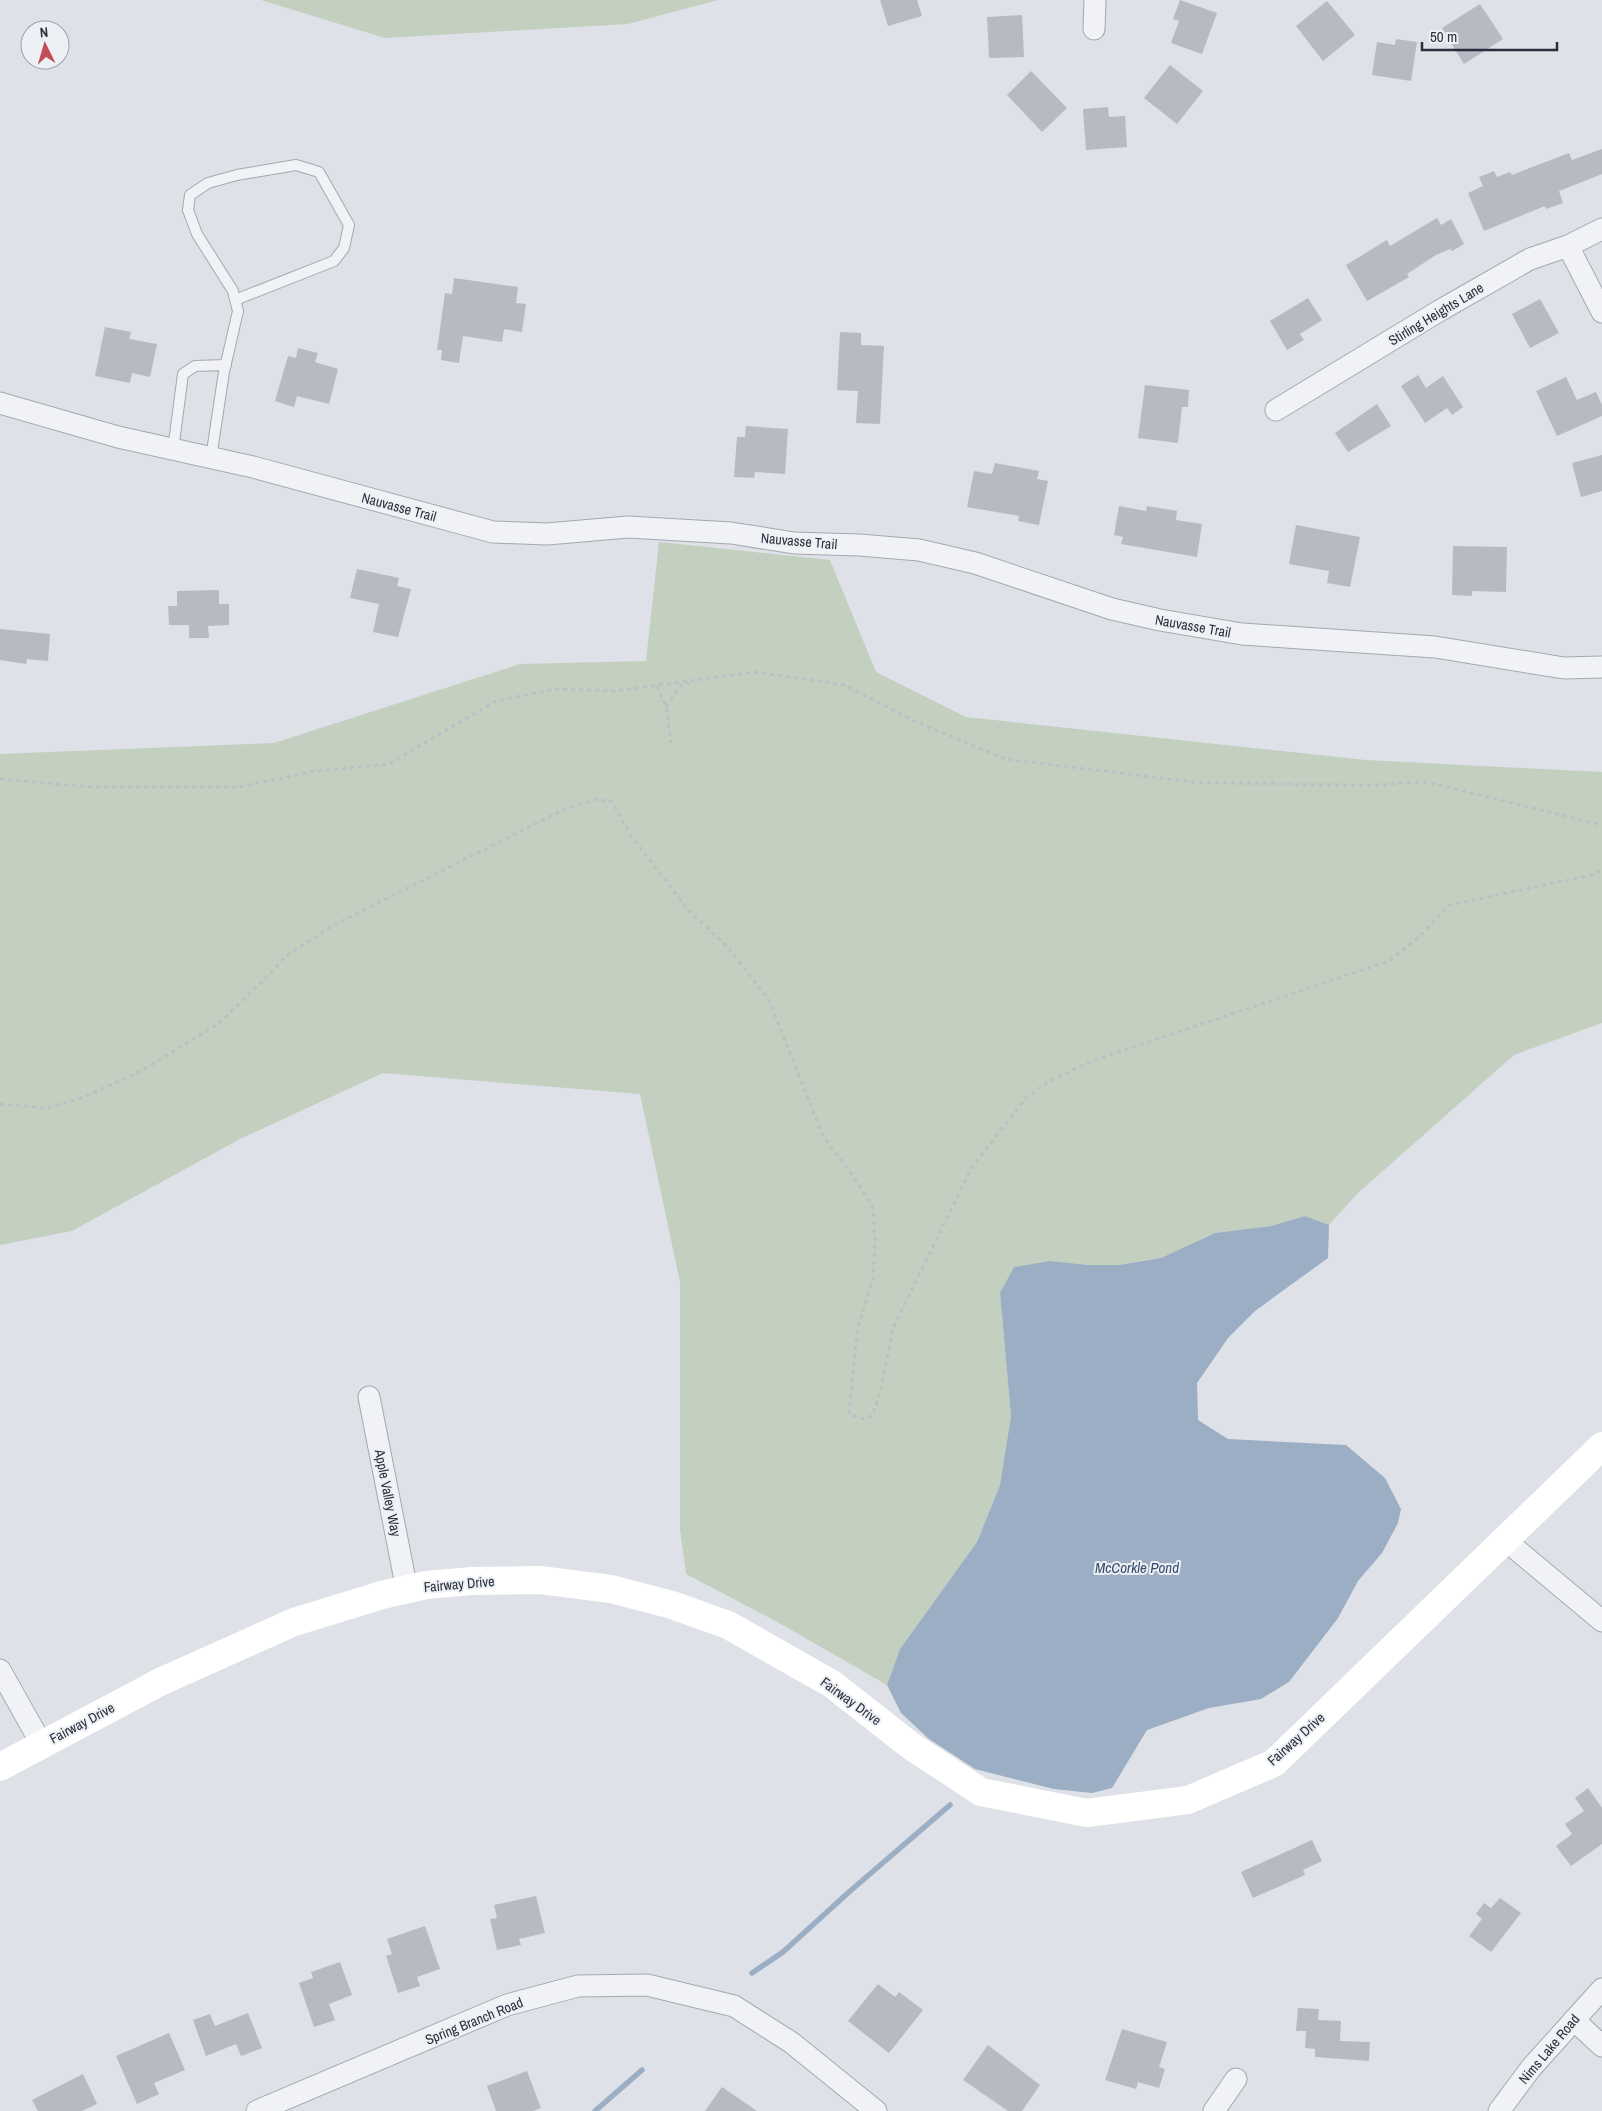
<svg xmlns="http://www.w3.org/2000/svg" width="1602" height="2111" font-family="'Archivo Narrow',sans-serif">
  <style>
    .green { fill: #c3d0c0 }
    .water { fill: #9caec4 }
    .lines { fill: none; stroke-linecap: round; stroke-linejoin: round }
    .stream { stroke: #9caec4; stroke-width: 5.5 }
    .building { fill: #b6bac3 }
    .lane-casing { stroke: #a4a8b0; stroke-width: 12 }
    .street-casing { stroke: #a4a8b0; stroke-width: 23 }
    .path { stroke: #bdbfc5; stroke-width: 3; stroke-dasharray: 4 4; stroke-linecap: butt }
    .lane { stroke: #f1f2f5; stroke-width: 10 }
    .street { stroke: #f1f2f5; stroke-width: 21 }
    .secondary { stroke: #fff; stroke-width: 28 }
    .labels { text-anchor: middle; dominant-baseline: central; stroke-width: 4; stroke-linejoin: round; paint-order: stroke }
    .street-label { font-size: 14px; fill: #292f3c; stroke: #edf0f4 }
    .water-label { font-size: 15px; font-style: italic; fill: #364c6d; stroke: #edf0f4 }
  </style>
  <rect width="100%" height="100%" fill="#dee1e7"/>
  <g class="green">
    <polygon points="261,0 718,0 628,24 385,38"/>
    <polygon points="659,542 830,560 876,672 966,717 1366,760 1602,772 1602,1023 1514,1055 1358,1193 1329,1225 1305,1216 1271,1226 1215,1233 1161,1258 1119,1265 1089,1265 1050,1261 1000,1293 1011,1416 1000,1485 977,1542 900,1649 887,1685 779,1623 686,1574 680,1530 680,1282 640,1094 383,1073 240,1139 72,1231 0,1245 0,754 274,743 520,664 646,661"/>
  </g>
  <polygon class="water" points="1305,1216 1329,1225 1328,1258 1255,1311 1228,1338 1197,1383 1198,1420 1228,1439 1346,1445 1385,1478 1401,1509 1398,1523 1382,1553 1358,1581 1338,1618 1289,1682 1261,1699 1209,1708 1147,1730 1112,1788 1092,1793 1054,1789 975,1769 929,1739 901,1713 887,1685 900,1649 977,1542 1000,1485 1011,1416 1000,1293 1014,1267 1050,1261 1089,1265 1119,1265 1161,1258 1215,1233 1271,1226"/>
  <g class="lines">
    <g class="stream">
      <polyline points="752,1973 783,1952 849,1892 950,1805"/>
      <polyline points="595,2111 642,2070"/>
    </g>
  </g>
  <g class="building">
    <polygon points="880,0 917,0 922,16 888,26"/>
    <polygon points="1180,0 1217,13 1202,54 1171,43 1179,21 1173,19"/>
    <polygon points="1327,1 1355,35 1323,61 1296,26"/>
    <polygon points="1480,4 1503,39 1464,64 1442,28"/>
    <polygon points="1022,15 1024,57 989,58 987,17"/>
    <polygon points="1396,39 1417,42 1411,81 1372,75 1377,42 1395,45"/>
    <polygon points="1170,65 1203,91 1177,124 1144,98"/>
    <polygon points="1031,71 1067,108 1042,132 1007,95"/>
    <polygon points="1108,107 1109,117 1125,116 1127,147 1086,150 1083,109"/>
    <polygon points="1602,149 1602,174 1559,191 1563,203 1546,209 1545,206 1484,231 1468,193 1483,186 1479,177 1494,171 1497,177 1510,172 1512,175 1569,153 1572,160"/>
    <polygon points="1437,218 1441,225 1451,219 1464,244 1452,251 1450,249 1436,255 1407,274 1409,277 1367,301 1346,265 1387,240 1390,246"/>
    <polygon points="454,278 518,287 516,303 526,304 522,332 504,329 502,342 463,336 459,363 441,360 442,350 437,350 445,293 452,294"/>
    <polygon points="1308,298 1322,320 1300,334 1304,340 1287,350 1270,321"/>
    <polygon points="1540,299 1559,333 1530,348 1512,314"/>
    <polygon points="105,327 131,332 129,339 157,344 150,377 132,373 130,383 95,376"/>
    <polygon points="840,332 861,333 861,345 884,346 880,424 856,423 858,391 837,390"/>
    <polygon points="298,348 318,353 315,362 338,369 329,404 297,396 294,407 275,401 288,356 296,358"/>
    <polygon points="1418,375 1426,388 1443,376 1463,407 1452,415 1447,408 1425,423 1401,386"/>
    <polygon points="1566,377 1577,400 1596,392 1602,405 1602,416 1557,436 1536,391"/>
    <polygon points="1145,385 1189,390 1188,407 1182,407 1178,443 1138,438"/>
    <polygon points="1377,404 1391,426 1348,452 1335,433"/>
    <polygon points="746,426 788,429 785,474 755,472 754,478 734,477 737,437 745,437"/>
    <polygon points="1602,455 1602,491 1581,497 1572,463"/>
    <polygon points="995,463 1039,471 1037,479 1048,481 1039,525 1018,521 1019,516 967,507 974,471 992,474"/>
    <polygon points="1119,506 1146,511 1147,506 1177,511 1176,520 1202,524 1197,557 1121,544 1123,537 1114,535"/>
    <polygon points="1296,525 1360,537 1350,587 1327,583 1329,571 1289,564"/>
    <polygon points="1453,546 1507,547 1506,592 1472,591 1472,596 1452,595"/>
    <polygon points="357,569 399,578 397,586 411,589 398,637 373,632 379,604 350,598"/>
    <polygon points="219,590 219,604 229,604 229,625 208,626 209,638 189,638 189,625 169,625 168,606 177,606 177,591"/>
    <polygon points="0,629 50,634 48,661 27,659 26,664 0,660"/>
    <polygon points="1588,1788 1602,1808 1602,1844 1571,1866 1556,1846 1572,1834 1565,1824 1584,1811 1575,1798"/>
    <polygon points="1312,1840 1322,1861 1303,1870 1305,1875 1253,1898 1241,1872"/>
    <polygon points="536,1896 545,1933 519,1939 521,1945 497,1950 490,1919 497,1918 494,1905"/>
    <polygon points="1500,1898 1521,1913 1491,1952 1469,1936 1482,1919 1476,1914 1484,1903 1491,1908"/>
    <polygon points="425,1926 440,1969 417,1977 420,1986 398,1993 386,1956 392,1954 387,1939"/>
    <polygon points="340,1962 352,1995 329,2004 335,2020 314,2027 299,1983 313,1978 311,1972"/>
    <polygon points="878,1984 895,1997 899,1992 923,2010 889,2053 848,2021"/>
    <polygon points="1298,2008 1319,2009 1318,2020 1341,2021 1340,2041 1370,2042 1369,2061 1315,2057 1315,2049 1305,2048 1306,2031 1296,2031"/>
    <polygon points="248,2013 262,2048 241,2056 236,2044 206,2056 193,2020 210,2014 215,2026"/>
    <polygon points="1122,2029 1167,2042 1159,2067 1165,2069 1159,2088 1138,2082 1136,2089 1105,2080"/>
    <polygon points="169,2033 185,2070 154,2083 159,2094 137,2104 116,2056"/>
    <polygon points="988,2045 1040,2085 1022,2111 1008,2111 963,2080"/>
    <polygon points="527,2071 541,2108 533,2111 496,2111 487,2086"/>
    <polygon points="83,2074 97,2104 82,2111 38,2111 32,2100"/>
    <polygon points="722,2087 757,2111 705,2111"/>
  </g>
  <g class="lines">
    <g class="lane-casing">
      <g id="lane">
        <polyline points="173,450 183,374 195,366 226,365"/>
        <polyline points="211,458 224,372 238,311 233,291 197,234 188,210 190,195 208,183 237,175 296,165 319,172 349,225 344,248 334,261 235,300"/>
      </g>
    </g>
    <g class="street-casing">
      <g id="street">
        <polyline points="1094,29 1095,0"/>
        <polyline points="1568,246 1602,312"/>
        <polyline points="0,403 118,437 253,467 493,532 547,534 628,527 731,533 794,543 859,545 919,550 975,563 1112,609 1160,620 1242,634 1435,647 1564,668 1602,667"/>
        <polyline points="1276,410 1439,311 1530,259 1568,246 1602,229"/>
        <polyline points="369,1397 407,1590"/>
        <polyline points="1505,1540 1602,1621"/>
        <polyline points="0,1670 42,1745"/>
        <polyline points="1574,2020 1602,2046"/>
        <polyline points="257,2111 507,2005 578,1986 647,1985 734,2006 792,2043 876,2111"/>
        <polyline points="1214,2111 1236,2079"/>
        <polyline points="1499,2111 1531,2068 1602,1989"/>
      </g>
    </g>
    <g class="path">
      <polyline points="657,686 666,707 671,743"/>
      <polyline points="666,707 681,686 689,683"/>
      <polyline points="0,779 91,787 239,787 316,771 389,764 496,701 555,689 615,691 755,672 845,685 910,719 1005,759 1201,783 1372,785 1426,782 1602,825"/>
      <polyline points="0,1104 48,1108 84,1097 141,1071 218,1024 264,980 286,956 332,926 563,810 597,799 612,802 632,837 690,912 728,947 769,1000 823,1136 854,1177 873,1208 875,1242 873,1278 857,1331 849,1413 860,1419 872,1416 879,1396 894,1326 972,1167 1026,1098 1048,1082 1089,1062 1389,961 1419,937 1450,905 1592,875 1602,870"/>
    </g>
    <use href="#lane" class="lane"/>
    <use href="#street" class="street"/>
    <polyline class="secondary" points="0,1767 160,1682 294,1622 382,1595 426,1585 472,1581 540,1580 611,1589 672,1605 728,1625 832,1684 911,1746 981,1792 1087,1813 1188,1800 1274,1763 1602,1446"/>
  </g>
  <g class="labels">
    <g class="street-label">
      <text transform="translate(1436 314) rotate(-31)">Stirling Heights Lane</text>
      <text transform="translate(399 507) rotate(15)">Nauvasse Trail</text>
      <text transform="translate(799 541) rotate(5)">Nauvasse Trail</text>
      <text transform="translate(1193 626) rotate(10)">Nauvasse Trail</text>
      <text transform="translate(388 1493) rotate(79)">Apple Valley Way</text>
      <text transform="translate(459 1584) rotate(-5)">Fairway Drive</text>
      <text transform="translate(851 1701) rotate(36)">Fairway Drive</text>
      <text transform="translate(82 1723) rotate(-28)">Fairway Drive</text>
      <text transform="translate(1296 1739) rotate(-42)">Fairway Drive</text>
      <text transform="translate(474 2021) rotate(-22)">Spring Branch Road</text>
      <text transform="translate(1549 2049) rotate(-50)">Nims Lake Road</text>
    </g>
    <g class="water-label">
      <text x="1137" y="1567">McCorkle Pond</text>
    </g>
  </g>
  <g transform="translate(45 45) rotate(355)"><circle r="24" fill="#edf0f4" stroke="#9fa3aa"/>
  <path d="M0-4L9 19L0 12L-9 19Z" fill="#c34c59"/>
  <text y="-8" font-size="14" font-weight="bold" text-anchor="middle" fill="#292f3c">N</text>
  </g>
  <path d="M1422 42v8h135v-8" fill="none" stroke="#292f3c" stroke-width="2.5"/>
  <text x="1430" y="42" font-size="15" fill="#292f3c" stroke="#edf0f4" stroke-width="4" paint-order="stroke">50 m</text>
</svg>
